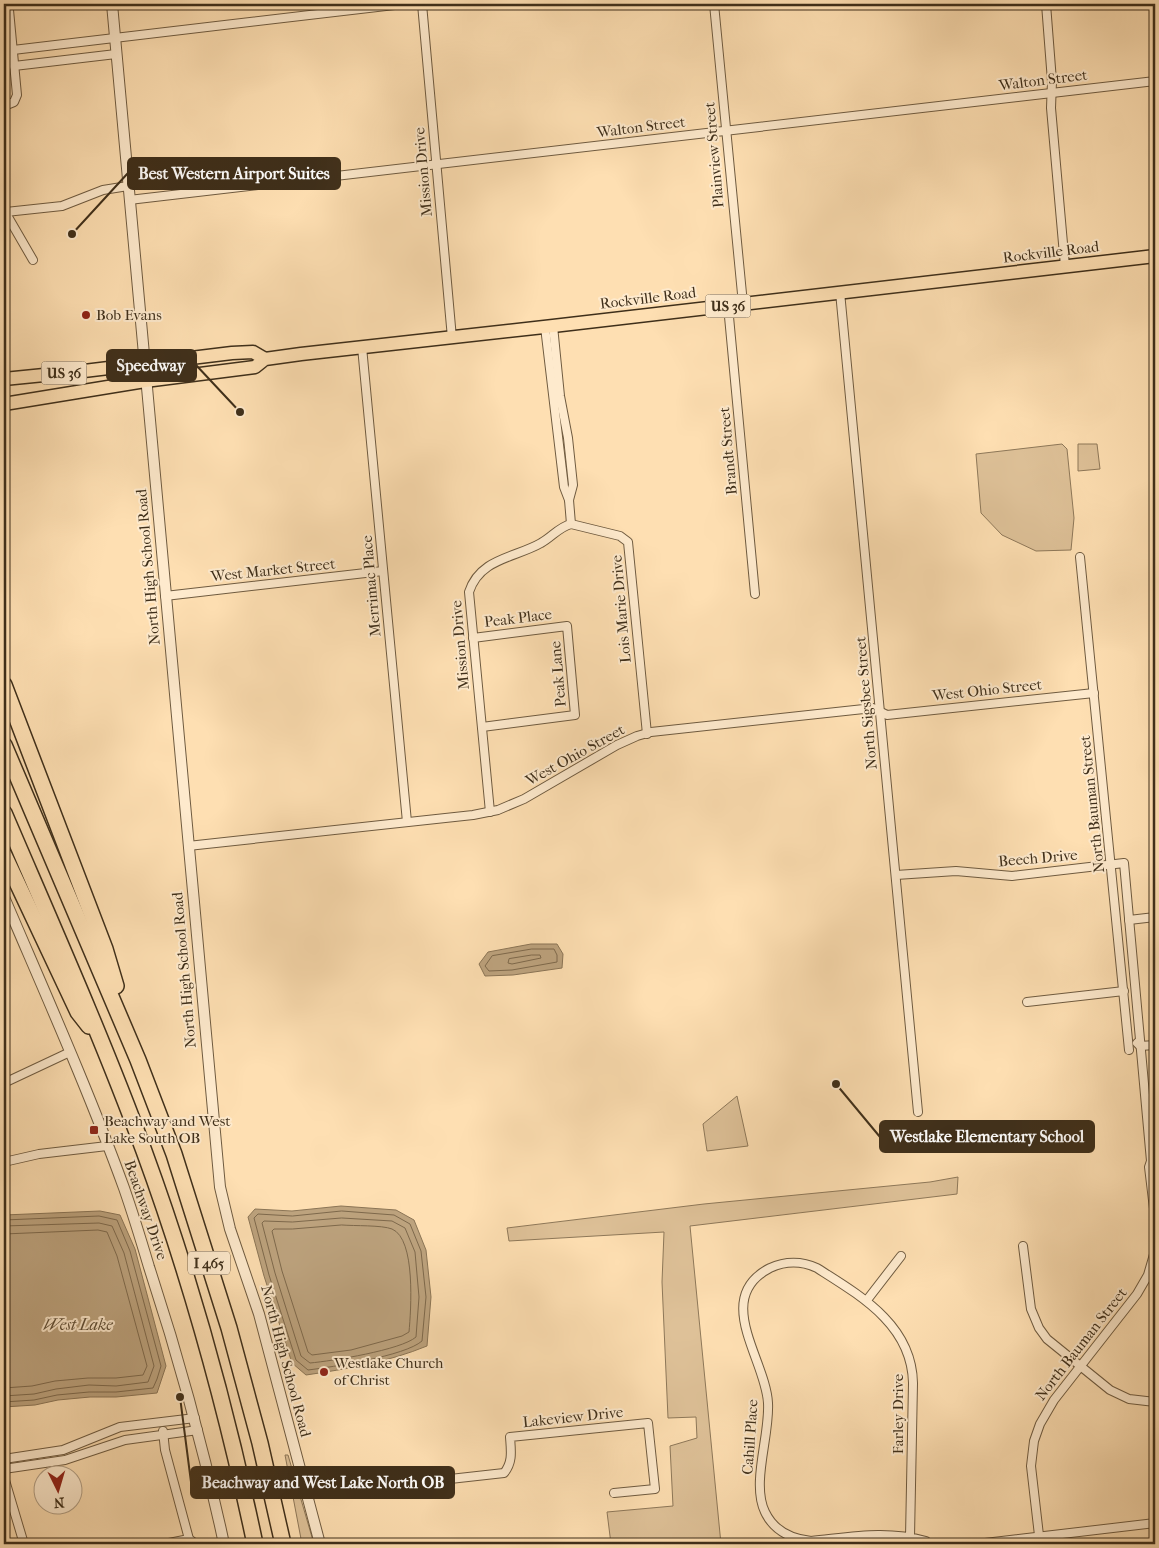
<svg xmlns="http://www.w3.org/2000/svg" width="1159" height="1548" font-family="'IM FELL French Canon',serif">
  <style>
    .green { fill: #dec198; stroke: #8e7859 }
    .water { fill: #bda37e; stroke: #8b7556 }
    .lines { fill: none; stroke-linecap: round; stroke-linejoin: round }
    .shore { stroke: #7e694c; stroke-width: 1 }
    .minor-casing { stroke: #6f5b40; stroke-width: 10 }
    .tertiary-casing { stroke: #6f5b40; stroke-width: 12 }
    .primary-casing { stroke: #3f2f1a; stroke-width: 15 }
    .motorway-casing { stroke: #3f2f1a; stroke-width: 18 }
    .minor { stroke: #feeacd; stroke-width: 8 }
    .tertiary { stroke: #feeacd; stroke-width: 10 }
    .primary { stroke: #fedfb2; stroke-width: 12 }
    .motorway { stroke: #fedfb2; stroke-width: 15 }
    .poi-dot { fill: #8f2418; stroke: #feeacd; stroke-width: 2 }
    .labels { text-anchor: middle; dominant-baseline: central; stroke-width: 4; stroke-linejoin: round; paint-order: stroke }
    .shield { fill: #feeacd; stroke: #786750; stroke-width: 1 }
    .shield-label { font-size: 14px; font-weight: bold; fill: #3f2f1a }
    .street-label { font-size: 15px; fill: #3f2f1a; stroke: #feeacd }
    .poi-label { font-size: 15px; fill: #3f2f1a; stroke: #feeacd; text-anchor: start }
    .water-label { font-size: 16px; font-style: italic; fill: #5e4c33; stroke: #feeacd }
    .leader { fill: none; stroke: #3f2f1a; stroke-width: 2 }
    .callout-dot { fill: #3f2f1a; stroke: #feeacd; stroke-width: 2 }
    .callout { fill: #3f2f1a; stroke: #3f2f1a; stroke-width: 2 }
    .callout-label { font-size: 16px; text-anchor: middle; font-weight: bold; fill: #fff }
  </style>
  <rect width="100%" height="100%" fill="#fedfb2"/>
  <filter id="stains"><feTurbulence type="fractalNoise" baseFrequency=".004" numOctaves="4"/><feColorMatrix values="0 0 0 0 .2 0 0 0 0 .09 0 0 0 0 .02 0 0 0 .5 -.17"/></filter>
  <radialGradient id="worn" r=".72"><stop offset=".6" stop-color="#630" stop-opacity="0"/><stop offset="1" stop-color="#630" stop-opacity=".3"/></radialGradient>
  <g class="green">
    <polygon points="1062,444 1067,449 1074,518 1071,550 1036,551 1002,535 981,513 976,454"/>
    <polygon points="1078,444 1097,444 1100,469 1078,471"/>
    <polygon points="737,1096 748,1146 707,1151 703,1124"/>
    <polygon points="958,1177 957,1194 690,1226 721,1544 611,1544 607,1512 673,1506 670,1446 697,1438 696,1417 668,1418 662,1282 664,1232 509,1241 507,1228 704,1204 930,1182"/>
    <polygon points="285,1455 288,1455 314,1544 302,1544"/>
  </g>
  <g class="water">
    <polygon points="531,944 557,944 563,954 562,968 513,975 485,976 479,964 488,952"/>
    <path d="M341 1206 396 1210 414 1220 426 1250 431 1297 427 1346C388 1362 347 1369 306 1375L292 1363 264 1276 248 1217 255 1209 292 1211Z"/>
    <polygon points="100,1211 120,1215 135,1249 166,1366 157,1393 116,1397 90,1397 58,1400 35,1405 4,1407 4,1215"/>
  </g>
  <g class="lines">
    <g class="shore">
      <polygon points="532,949 554,949 557,955 557,962 512,970 489,971 485,966 492,956"/>
      <polygon points="532,955 540,955 541,958 512,964 508,963 509,959"/>
      <path d="M342 1211 394 1215 410 1224 421 1251 426 1297 422 1341C405 1356 332 1367 308 1370L296 1360 269 1275 254 1218 258 1214 292 1216Z"/>
      <path d="M342 1218 392 1221 405 1228 415 1252 419 1297 416 1337C401 1350 332 1361 310 1363L301 1356 275 1273 262 1223 264 1221 292 1222Z"/>
      <polyline points="4,1220 99,1216 117,1220 130,1251 161,1366 157,1379 153,1388 116,1392 89,1392 57,1395 34,1400 4,1402"/>
      <path d="M342 1225C354 1226 382 1225 392 1229 416 1239 411 1310 409 1332L402 1336 351 1350 312 1355 308 1352 282 1271 272 1231 274 1229H292Z"/>
      <polyline points="4,1226 99,1223 112,1226 124,1253 154,1366 148,1382 116,1386 89,1385 56,1389 34,1394 4,1396"/>
      <polyline points="4,1234 98,1230 107,1232 117,1256 147,1366 143,1375 116,1378 88,1378 55,1381 32,1386 4,1388"/>
    </g>
    <g class="minor-casing">
      <g id="minor">
        <polyline points="422,4 452,338"/>
        <polyline points="714,4 743,304"/>
        <polyline points="1046,4 1052,81 1051,108 1065,266"/>
        <polyline points="4,10 9,10 17,95 14,102 4,106"/>
        <polyline points="13,50 403,4"/>
        <polyline points="14,66 116,54"/>
        <polyline points="129,200 1155,81"/>
        <polyline points="4,210 33,260"/>
        <polyline points="6,212 62,206 103,190 128,186"/>
        <polyline points="840,292 918,1112"/>
        <polyline points="728,306 755,594"/>
        <polyline points="553,326 560,396 568,438 573,485 569,500 571,524"/>
        <polyline points="545,327 564,487 569,500"/>
        <polyline points="362,347 407,822"/>
        <polyline points="571,524 620,536 628,542 647,734"/>
        <polyline points="1080,557 1129,1050"/>
        <polyline points="165,596 383,571"/>
        <polyline points="473,638 567,626 575,715 482,727"/>
        <path d="M490 812 469 592C480 558 515 558 541 543 552 537 559 527 571 524"/>
        <polyline points="188,846 473,815 498,810 524,799 617,745 637,736 651,732 873,708 887,715 1094,693"/>
        <polyline points="896,875 956,871 1012,876 1124,863 1151,1161 1149,1167 1155,1217"/>
        <polyline points="1129,920 1155,917"/>
        <polyline points="1027,1002 1124,991"/>
        <polyline points="1137,1043 1140,1046 1155,1045"/>
        <polyline points="4,1083 70,1052"/>
        <polyline points="4,1162 39,1154 107,1146"/>
        <polyline points="1023,1246 1031,1309 1039,1328 1047,1339 1110,1390 1129,1399 1155,1402"/>
        <polyline points="867,1300 901,1256"/>
        <polyline points="163,1431 165,1450 189,1539 196,1544"/>
        <polyline points="4,1459 63,1450 120,1427 195,1418"/>
        <polyline points="4,1469 65,1460 125,1440 198,1430"/>
        <polyline points="4,1477 24,1544"/>
        <path d="M306 1495 504 1473C513 1462 511 1451 510 1437L648 1423 655 1489 614 1493"/>
        <polyline points="985,1543 1155,1523"/>
        <polyline points="164,1544 189,1539"/>
        <path d="M910 1544V1537L913 1383C912 1325 861 1296 817 1268 802 1261 785 1261 770 1268 712 1298 766 1360 768 1403 770 1436 751 1483 765 1512 774 1531 792 1539 811 1541 852 1537 886 1530 926 1541"/>
        <polyline points="1040,1544 1031,1466 1034,1441 1040,1424 1054,1400 1137,1294 1148,1275 1155,1251"/>
      </g>
    </g>
    <g class="tertiary-casing">
      <g id="tertiary">
        <polyline points="112,4 220,1187 230,1229 259,1314 320,1544"/>
        <path d="M4 897C45 993 88 1089 124 1188 133 1214 141 1240 149 1267 179 1358 204 1450 224 1544"/>
      </g>
    </g>
    <g class="primary-casing">
      <g id="primary">
        <polyline points="4,379 84,371 232,353 253,352 265,359"/>
        <polyline points="4,404 145,381 255,367 265,359 301,354 553,326 1155,256"/>
      </g>
    </g>
    <g class="motorway-casing">
      <g id="motorway">
        <polyline points="4,685 105,949 116,986"/>
        <polyline points="4,745 138,1060 174,1154 229,1328 260,1443 283,1544"/>
        <path d="M4 813C52 925 102 1037 144 1151 191 1279 227 1411 255 1544"/>
        <polyline points="4,855 78,1012 89,1026"/>
      </g>
    </g>
    <use href="#minor" class="minor"/>
    <use href="#tertiary" class="tertiary"/>
    <use href="#primary" class="primary"/>
    <use href="#motorway" class="motorway"/>
  </g>
  <g class="poi-dot">
    <circle cx="86" cy="315" r="5"/>
    <rect x="89" y="1125" width="10" height="10" rx="2.5"/>
    <circle cx="324" cy="1372" r="5"/>
  </g>
  <g class="labels">
    <g class="shield">
      <rect x="705.5" y="294.5" width="45" height="23" rx="4"/>
      <rect x="41.5" y="361.5" width="45" height="23" rx="4"/>
      <rect x="188" y="1251.5" width="42" height="23" rx="4"/>
    </g>
    <g class="shield-label">
      <text x="728" y="306">US 36</text>
      <text x="64" y="373">US 36</text>
      <text x="209" y="1263">I 465</text>
    </g>
    <g class="street-label">
      <text transform="translate(1043 80) rotate(-7)">Walton Street</text>
      <text transform="translate(641 127) rotate(-7)">Walton Street</text>
      <text transform="translate(714 155) rotate(-95)">Plainview Street</text>
      <text transform="translate(423 172) rotate(-95)">Mission Drive</text>
      <text transform="translate(1051 252) rotate(-7)">Rockville Road</text>
      <text transform="translate(648 298) rotate(-7)">Rockville Road</text>
      <text transform="translate(728 451) rotate(-95)">Brandt Street</text>
      <text transform="translate(148 567) rotate(-95)">North High School Road</text>
      <text transform="translate(273 570) rotate(-6)">West Market Street</text>
      <text transform="translate(371 586) rotate(-95)">Merrimac Place</text>
      <text transform="translate(621 609) rotate(-95)">Lois Marie Drive</text>
      <text transform="translate(518 618) rotate(-7)">Peak Place</text>
      <text transform="translate(460 645) rotate(-95)">Mission Drive</text>
      <text transform="translate(558 674) rotate(-95)">Peak Lane</text>
      <text transform="translate(987 690) rotate(-6)">West Ohio Street</text>
      <text transform="translate(866 703) rotate(-95)">North Sigsbee Street</text>
      <text transform="translate(575 755) rotate(-29)">West Ohio Street</text>
      <text transform="translate(1092 804) rotate(-96)">North Bauman Street</text>
      <text transform="translate(1038 858) rotate(-5)">Beech Drive</text>
      <text transform="translate(184 970) rotate(-95)">North High School Road</text>
      <text transform="translate(146 1210) rotate(71)">Beachway Drive</text>
      <text transform="translate(1081 1344) rotate(-52)">North Bauman Street</text>
      <text transform="translate(286 1361) rotate(75)">North High School Road</text>
      <text transform="translate(898 1414) rotate(-90)">Farley Drive</text>
      <text transform="translate(573 1417) rotate(-6)">Lakeview Drive</text>
      <text transform="translate(750 1437) rotate(-86)">Cahill Place</text>
    </g>
    <g class="poi-label">
      <text x="96" y="315">Bob Evans</text>
      <text x="104" y="1121">Beachway and West<tspan x="104" dy="17">Lake South OB</tspan></text>
      <text x="334" y="1363">Westlake Church<tspan x="334" dy="17">of Christ</tspan></text>
    </g>
    <g class="water-label">
      <text x="78" y="1324">West Lake</text>
    </g>
  </g>
  <path class="leader" d="M72 234L128 173M240 412L196 365M836 1084L880 1137M180 1397L191 1482"/>
  <g class="callout-dot">
    <circle cx="72" cy="234" r="5"/>
    <circle cx="240" cy="412" r="5"/>
    <circle cx="836" cy="1084" r="5"/>
    <circle cx="180" cy="1397" r="5"/>
  </g>
  <g class="callout">
    <rect x="128" y="158" width="212" height="31" rx="5"/>
    <rect x="107" y="350" width="89" height="31" rx="5"/>
    <rect x="880" y="1121" width="214" height="31" rx="5"/>
    <rect x="191" y="1467" width="263" height="31" rx="5"/>
  </g>
  <g class="callout-label">
    <text x="234" y="179">Best Western Airport Suites</text>
    <text x="151" y="371">Speedway</text>
    <text x="987" y="1142">Westlake Elementary School</text>
    <text x="323" y="1488">Beachway and West Lake North OB</text>
  </g>
  <rect width="1159" height="1548" fill="none" stroke="#fedfb2" stroke-width="20"/>
  <rect x="5" y="5" width="1149" height="1538" fill="none" stroke="#3f2f1a" stroke-width="2.5"/>
  <rect x="10" y="10" width="1139" height="1528" fill="none" stroke="#3f2f1a"/>
  <g transform="translate(58 1490) rotate(175)"><circle r="24" fill="#feeacd" stroke="#b29f85"/>
  <path d="M0-4L9 19L0 12L-9 19Z" fill="#8f2418"/>
  <text y="-8" font-size="14" font-weight="bold" text-anchor="middle" fill="#3f2f1a">N</text>
  </g>
  <rect width="100%" height="100%" filter="url(#stains)"/>
  <rect width="100%" height="100%" fill="url(#worn)"/>
</svg>
